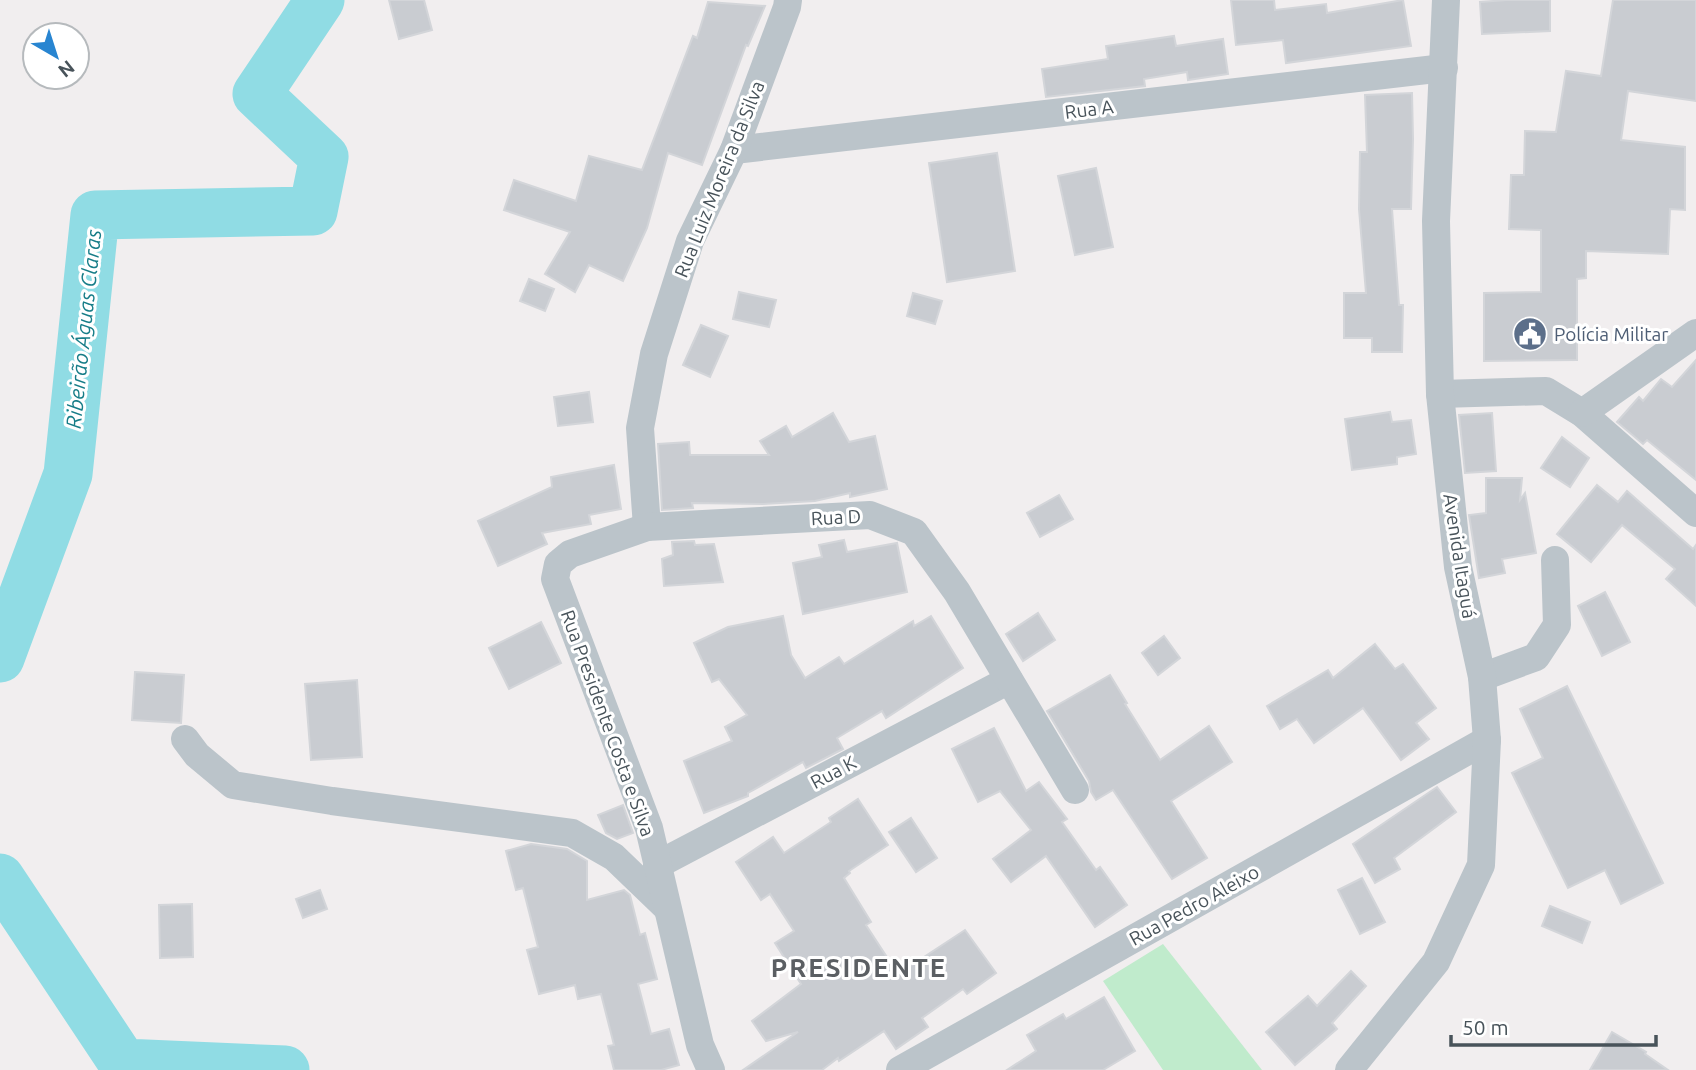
<svg xmlns="http://www.w3.org/2000/svg" width="1696" height="1070" font-family="Ubuntu,sans-serif">
  <style>
    .green { fill: #c0ebcc }
    .lines { fill: none; stroke-linecap: round; stroke-linejoin: round }
    .river { stroke: #90dce4; stroke-width: 49 }
    .building { fill: #c9ccd1; stroke: #d3d5d9; stroke-width: 2 }
    .minor { stroke: #bbc4ca; stroke-width: 28 }
    .labels { text-anchor: middle; dominant-baseline: central; stroke-width: 6; stroke-linejoin: round; paint-order: stroke }
    .street-label { font-size: 19px; fill: #48535a; stroke: #fff }
    .service-label { font-size: 19px; fill: #4e5e75; stroke: #fff; text-anchor: start }
    .water-label { font-size: 21px; font-style: italic; fill: #177d88; stroke: #fff }
    .district-label { font-size: 26px; font-weight: bold; letter-spacing: 2px; fill: #5b5f63; stroke: #fff }
  </style>
  <rect width="100%" height="100%" fill="#f1eeef"/>
  <polygon class="green" points="1163,944 1262,1070 1163,1070 1103,981"/>
  <g class="lines">
    <g class="river">
      <polyline points="0,658 68,474 95,215 313,211 324,157 257,94 320,0"/>
      <polyline points="0,878 123,1063 285,1070"/>
    </g>
  </g>
  <g class="building">
    <polygon points="389,0 424,0 432,30 399,39"/>
    <polygon points="1231,0 1274,0 1275,10 1326,4 1327,13 1403,0 1411,46 1286,63 1283,40 1236,45"/>
    <polygon points="1506,0 1550,0 1550,31 1482,34 1480,2"/>
    <polygon points="1613,0 1696,0 1696,101 1628,91 1621,140 1685,147 1685,210 1670,209 1668,254 1586,251 1586,278 1577,279 1577,360 1484,361 1484,293 1541,292 1541,230 1509,229 1511,175 1524,175 1525,131 1556,132 1566,71 1601,76"/>
    <polygon points="708,2 765,6 748,46 746,45 702,165 668,153 647,228 623,281 589,265 575,292 545,274 570,232 504,210 514,180 576,201 589,156 642,170 693,36 697,38"/>
    <polygon points="1174,36 1176,46 1223,39 1228,74 1188,80 1187,72 1144,79 1145,86 1046,97 1042,69 1108,59 1106,46"/>
    <polygon points="1412,93 1413,139 1411,209 1392,209 1399,305 1403,305 1402,352 1372,352 1372,338 1344,338 1344,293 1366,293 1359,209 1360,152 1367,152 1365,95"/>
    <polygon points="997,153 1015,271 947,282 929,163"/>
    <polygon points="1096,168 1113,247 1075,255 1058,176"/>
    <polygon points="529,279 554,289 545,311 520,301"/>
    <polygon points="739,292 776,300 769,327 733,319"/>
    <polygon points="913,293 942,301 935,324 907,316"/>
    <polygon points="701,325 728,336 710,377 683,365"/>
    <polygon points="1696,360 1696,480 1647,440 1643,444 1617,422 1639,397 1643,401 1661,379 1672,387"/>
    <polygon points="589,392 593,422 558,426 554,397"/>
    <polygon points="1390,412 1392,422 1411,420 1416,454 1397,457 1397,464 1352,470 1345,419"/>
    <polygon points="833,413 849,442 875,436 887,489 850,497 850,493 815,501 763,504 692,503 693,508 662,510 658,444 689,442 690,455 769,455 760,441 786,426 792,437"/>
    <polygon points="1492,413 1496,471 1465,473 1459,415"/>
    <polygon points="1562,437 1589,458 1570,487 1541,468"/>
    <polygon points="614,465 621,509 589,515 591,524 542,533 547,544 498,566 478,521 552,487 551,477"/>
    <polygon points="1486,478 1522,478 1520,500 1525,493 1536,553 1502,559 1505,573 1479,578 1469,515 1486,513"/>
    <polygon points="1597,485 1618,502 1627,491 1693,549 1696,545 1696,606 1666,579 1675,569 1622,525 1591,562 1557,534"/>
    <polygon points="1059,495 1073,519 1040,537 1027,513"/>
    <polygon points="844,540 847,552 897,543 907,592 803,614 793,563 822,557 819,545"/>
    <polygon points="694,541 695,545 714,544 723,582 664,586 662,559 673,555 672,542"/>
    <polygon points="1605,592 1630,642 1602,656 1578,606"/>
    <polygon points="1038,613 1055,640 1023,661 1006,634"/>
    <polygon points="783,616 791,655 805,678 839,657 844,664 913,621 914,626 931,616 963,668 886,718 882,711 837,738 843,749 806,768 803,762 748,793 748,796 704,813 684,761 732,741 725,727 747,715 719,679 712,682 694,643 728,627"/>
    <polygon points="541,622 561,663 509,689 489,648"/>
    <polygon points="1164,636 1180,658 1158,675 1142,653"/>
    <polygon points="1375,644 1395,669 1403,664 1436,708 1416,723 1429,739 1401,760 1363,708 1314,743 1297,719 1280,729 1267,706 1328,670 1333,678"/>
    <polygon points="135,672 184,675 181,723 132,720"/>
    <polygon points="1110,675 1127,703 1125,704 1160,760 1209,726 1232,762 1171,801 1207,858 1172,879 1113,790 1096,800 1091,792 1089,781 1047,711"/>
    <polygon points="357,680 362,757 311,760 305,684"/>
    <polygon points="1567,686 1663,883 1621,904 1605,870 1568,888 1512,773 1543,758 1520,709"/>
    <polygon points="994,728 1026,791 1039,782 1067,819 1062,822 1096,870 1100,867 1127,905 1095,927 1046,856 1011,882 993,859 1031,830 1000,791 978,802 952,749"/>
    <polygon points="1437,787 1456,812 1394,858 1400,869 1375,883 1353,844"/>
    <polygon points="858,799 888,845 849,871 850,873 844,878 871,922 866,925 898,974 965,930 996,973 967,994 963,989 922,1018 928,1027 896,1049 884,1031 839,1061 838,1058 822,1070 743,1070 798,1032 766,1041 752,1021 801,984 775,943 794,931 770,894 761,900 736,862 773,837 784,853 831,822 829,818"/>
    <polygon points="623,805 633,833 617,839 606,833 598,815"/>
    <polygon points="911,818 937,858 916,872 889,832"/>
    <polygon points="531,844 567,849 587,861 587,900 624,890 630,895 640,935 645,933 657,979 638,984 651,1034 669,1029 679,1065 661,1070 614,1070 608,1046 614,1045 601,994 578,999 575,985 539,994 527,950 538,947 523,888 516,890 506,851"/>
    <polygon points="1362,878 1385,922 1360,934 1338,890"/>
    <polygon points="320,890 327,909 303,918 296,899"/>
    <polygon points="192,904 193,957 160,958 159,905"/>
    <polygon points="1550,906 1590,922 1582,943 1542,926"/>
    <polygon points="1351,971 1366,986 1332,1023 1337,1029 1295,1065 1266,1032 1308,996 1317,1006"/>
    <polygon points="1104,997 1135,1051 1103,1070 1007,1070 1036,1051 1027,1035 1063,1014 1066,1019"/>
    <polygon points="1612,1032 1646,1052 1645,1054 1668,1070 1590,1070"/>
  </g>
  <g class="lines">
    <g class="minor">
      <polyline points="734,150 1444,68"/>
      <polyline points="1440,394 1546,391 1582,413 1696,513"/>
      <polyline points="1582,413 1696,333"/>
      <polyline points="647,527 640,428 654,354 690,241 734,150 787,7 788,0"/>
      <polyline points="1482,677 1536,657 1557,625 1555,560"/>
      <polyline points="185,739 197,755 233,785 332,801 572,833 614,857 667,908"/>
      <polyline points="657,865 1009,680"/>
      <polyline points="711,1070 700,1045 649,828 555,579 558,564 570,554 647,527 870,515 914,532 957,592 1075,790"/>
      <polyline points="900,1070 1487,740"/>
      <polyline points="1349,1070 1436,962 1481,865 1487,740 1482,677 1458,567 1440,394 1436,221 1446,0"/>
    </g>
  </g>
  <defs>
    <g id="civic-disc" transform="scale(1.75)"><circle r="9.5" fill="#5c6f8a" stroke="#fff"/><path d="M-.6-6.5H3V-4.5H.6V-3L4-1V1h2V6H-6V1h2V-1L-.6-3ZM-1.2 2.5V6h2.4V2.5Z" fill="#fff"/></g>
  </defs>
  <g fill-rule="evenodd">
    <use href="#civic-disc" x="1530" y="334"/>
  </g>
  <g class="labels">
    <g class="street-label">
      <text transform="translate(1089 109) rotate(-7)">Rua A</text>
      <text transform="translate(719 179) rotate(-68)">Rua Luiz Moreira da Silva</text>
      <text transform="translate(836 517) rotate(-3)">Rua D</text>
      <text transform="translate(1460 556) rotate(81)">Avenida Itaguá</text>
      <text transform="translate(608 723) rotate(70)">Rua Presidente Costa e Silva</text>
      <text transform="translate(833 772) rotate(-28)">Rua K</text>
      <text transform="translate(1194 905) rotate(-29)">Rua Pedro Aleixo</text>
    </g>
    <g class="service-label">
      <text x="1554" y="334">Polícia Militar</text>
    </g>
    <g class="water-label">
      <text transform="translate(83 329) rotate(-84)">Ribeirão Águas Claras</text>
    </g>
    <g class="district-label">
      <text x="859" y="967">PRESIDENTE</text>
    </g>
  </g>
  <g transform="translate(56 56) rotate(141)"><circle r="33" fill="#ffffff" stroke="#b6babd" stroke-width="2"/>
  <path d="M0-5L12 26L0 18L-12 26Z" fill="#2885d1"/>
  <text y="-10" font-size="19" font-weight="bold" text-anchor="middle" fill="#48535a">N</text>
  </g>
  <path d="M1451 1035v10h205v-10" fill="none" stroke="#48535a" stroke-width="3.5"/>
  <text x="1462" y="1035" font-size="21" fill="#48535a" stroke="#ffffff" stroke-width="5" paint-order="stroke">50 m</text>
</svg>
